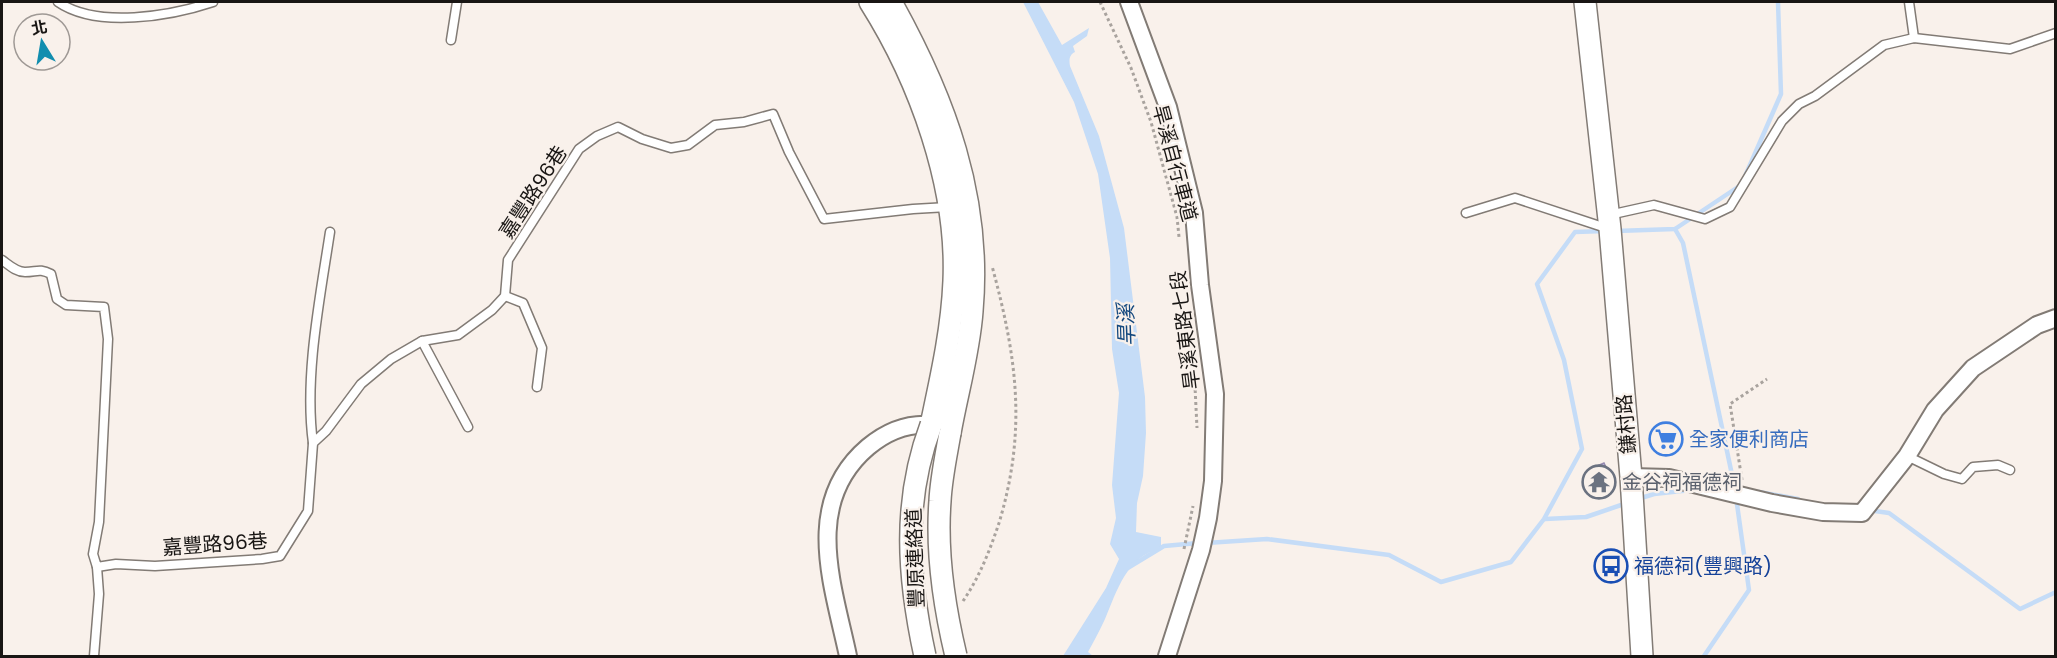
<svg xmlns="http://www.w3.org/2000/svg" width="2057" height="658" font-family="Poppins,'Noto Sans TC',sans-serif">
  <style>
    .water { fill: #c5dcf7 }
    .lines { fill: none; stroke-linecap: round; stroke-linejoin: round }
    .stream { stroke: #c5dcf7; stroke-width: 4.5 }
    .service-casing { stroke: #827b75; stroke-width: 11 }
    .minor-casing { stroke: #827b75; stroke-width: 20 }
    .tertiary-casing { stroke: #827b75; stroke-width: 24 }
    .path { stroke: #a9a39e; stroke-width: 3; stroke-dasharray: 3 3; stroke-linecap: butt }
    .service { stroke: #fff; stroke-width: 8 }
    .minor { stroke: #fff; stroke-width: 16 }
    .tertiary { stroke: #fff; stroke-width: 21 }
    .tertiary-bridge-casing { stroke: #827b75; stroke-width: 24; stroke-linecap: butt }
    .tertiary-bridge { stroke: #fff; stroke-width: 21 }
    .wall { fill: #b7a9d7 }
    .shaded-wall { fill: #958aaf }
    .building { fill: #d5c5fa; stroke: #958aaf; stroke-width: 1.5 }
    .labels { text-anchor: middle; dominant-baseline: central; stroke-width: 4.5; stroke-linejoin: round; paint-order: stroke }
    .street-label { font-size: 20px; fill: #191614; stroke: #f9f1eb }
    .shop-label { font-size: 20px; fill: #366cbe; stroke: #f9f1eb; text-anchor: start }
    .worship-label { font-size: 20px; fill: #5b616d; stroke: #f9f1eb; text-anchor: start }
    .transit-label { font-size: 20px; fill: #164399; stroke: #f9f1eb; text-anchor: start }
    .water-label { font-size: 21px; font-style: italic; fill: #13487e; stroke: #f9f1eb }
  </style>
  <rect width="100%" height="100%" fill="#f9f1eb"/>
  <path class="water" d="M1023 2H1038L1062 45 1089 28 1087 36 1073 46 1075 52C1069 55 1069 60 1070 66L1099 136 1124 228 1145 397 1146 433 1143 476 1137 503 1136 532 1161 537V549C1127 555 1117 591 1105 619 1100 630 1094 641 1088 652L1093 656H1063L1106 588 1119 559 1110 544 1116 518 1112 485 1119 393 1112 349 1110 258 1098 174 1074 102Z"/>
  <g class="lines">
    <g class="stream">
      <polyline points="1746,174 1781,94 1778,2"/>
      <polyline points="1675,229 1683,243 1735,489"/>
      <polyline points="1616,231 1675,229 1741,185"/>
      <polyline points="1759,492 1798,499"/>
      <polyline points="1638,499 1654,494 1691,490"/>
      <polyline points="1868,510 1889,513 2020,609 2056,592"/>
      <polyline points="1545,519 1586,517 1627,503"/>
      <polyline points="1206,543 1267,539 1389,555 1441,582 1511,562 1544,519 1582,449 1564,360 1537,284 1575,232 1605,231"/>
      <polyline points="1126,569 1164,546 1198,543"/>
      <polyline points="1704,656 1749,590 1736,497"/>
    </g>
    <g class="service-casing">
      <g id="service">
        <path d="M58 2C97 29 171 16 213 2"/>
        <polyline points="1909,2 1914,38"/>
        <polyline points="451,40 457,2"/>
        <polyline points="1466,213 1515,198 1609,229"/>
        <polyline points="1609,215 1654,205 1705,219 1730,207 1782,121 1799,104 1815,96 1884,45 1914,38 2010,49 2056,33"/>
        <path d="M2 260C9 265 16 272 25 272 37 272 39 268 51 274L57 299 66 305 104 307 108 339 99 522 93 554 97 567 116 564 155 566 262 559 280 556 308 511 313 443 326 431 361 384 391 359 422 341 458 335 492 310 505 296 508 260 579 149 597 136 618 127 642 139 671 148 688 145 715 125 744 122 773 114 789 152 824 219 913 209 948 207"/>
        <polyline points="505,296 523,303 542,348 537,387"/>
        <polyline points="422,341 468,427"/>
        <path d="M313 443C304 377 320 298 330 232"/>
        <polyline points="1907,456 1944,474 1962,479 1973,467 1998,465 2010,470"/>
        <polyline points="94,656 99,594 97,567"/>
      </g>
    </g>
    <g class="minor-casing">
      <g id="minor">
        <polyline points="1129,2 1168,107 1194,213 1200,285 1215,394 1213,481 1208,518 1201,550 1167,656"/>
        <polyline points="1631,477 1669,478 1772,503 1823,512 1862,513 1907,456 1935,410 1973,368 2037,325 2056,318"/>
        <path d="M848 656C833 585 802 503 868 447 886 432 907 423 931 425"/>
      </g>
    </g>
    <g class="tertiary-casing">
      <g id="tertiary">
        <path d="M870 2C920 81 958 186 954 281 952 330 941 378 931 425"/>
        <path d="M891 2C945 99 982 198 972 311 969 353 957 393 950 433"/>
        <polyline points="1585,2 1610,229 1631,477 1642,656"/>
      </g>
    </g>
    <g class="path">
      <polyline points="1100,2 1131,68 1151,122 1177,217 1179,237"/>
      <polyline points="1194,366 1197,428"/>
      <polyline points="1742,480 1730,404 1767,379"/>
      <polyline points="1184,549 1193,506"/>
      <path d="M963 601C979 578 990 550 999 523 1027 430 1017 358 992 266"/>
    </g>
    <use href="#service" class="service"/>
    <use href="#minor" class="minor"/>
    <use href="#tertiary" class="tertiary"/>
    <g class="tertiary-bridge-casing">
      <g id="tertiary-bridge">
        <path d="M950 433C946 456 941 479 940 501 936 554 944 606 956 656"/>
        <path d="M925 656C908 578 902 502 931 425"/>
      </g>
    </g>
    <use href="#tertiary-bridge" class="tertiary-bridge"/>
  </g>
  <polygon class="wall" points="1588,470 1611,487 1595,495 1586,476"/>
  <polygon class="shaded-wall" points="1613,482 1611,487 1595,495 1597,489"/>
  <polygon class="building" points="1604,463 1613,482 1597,489 1588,470"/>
  <defs>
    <g id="supermarket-ring" transform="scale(1.725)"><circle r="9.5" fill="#f9f1eb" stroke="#3f7fe0" stroke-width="1.5"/><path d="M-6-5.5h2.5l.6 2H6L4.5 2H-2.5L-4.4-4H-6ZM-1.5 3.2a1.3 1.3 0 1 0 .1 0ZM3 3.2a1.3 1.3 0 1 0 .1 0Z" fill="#3f7fe0"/></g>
    <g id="temple-ring" transform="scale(1.725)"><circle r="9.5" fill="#f9f1eb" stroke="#6b7280" stroke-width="1.5"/><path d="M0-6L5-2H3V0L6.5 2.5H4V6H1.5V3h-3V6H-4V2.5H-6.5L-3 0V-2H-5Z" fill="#6b7280"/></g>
    <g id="bus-ring" transform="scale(1.725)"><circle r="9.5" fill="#f9f1eb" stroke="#1a4fb4" stroke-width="1.5"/><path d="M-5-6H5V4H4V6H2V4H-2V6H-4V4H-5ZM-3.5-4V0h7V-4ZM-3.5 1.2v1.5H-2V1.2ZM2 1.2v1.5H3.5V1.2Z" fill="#1a4fb4"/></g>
  </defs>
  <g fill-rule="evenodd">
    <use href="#supermarket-ring" x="1666" y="439"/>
    <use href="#temple-ring" x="1599" y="482"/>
    <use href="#bus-ring" x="1611" y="566"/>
  </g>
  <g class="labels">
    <g class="street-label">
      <text transform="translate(1175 163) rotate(75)">旱溪自行車道</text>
      <text transform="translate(533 192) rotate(-57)">嘉豐路96巷</text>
      <text transform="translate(1185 330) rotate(-97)">旱溪東路七段</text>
      <text transform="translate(1626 424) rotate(-95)">鎌村路</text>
      <text transform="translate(215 544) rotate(-4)">嘉豐路96巷</text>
      <text transform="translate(915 558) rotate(-92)">豐原連絡道</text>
    </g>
    <g class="shop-label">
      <text x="1689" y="439">全家便利商店</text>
    </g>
    <g class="worship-label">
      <text x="1622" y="482">金谷祠福德祠</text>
    </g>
    <g class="transit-label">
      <text x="1634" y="566">福德祠(豐興路)</text>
    </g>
    <g class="water-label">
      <text transform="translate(1126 325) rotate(-92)">旱溪</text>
    </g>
  </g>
  <rect width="2057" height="658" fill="none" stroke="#191614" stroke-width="6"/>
  <g transform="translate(42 42) rotate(349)"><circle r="28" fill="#f9f1eb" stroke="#9f9995" stroke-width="1.5"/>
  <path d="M0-4.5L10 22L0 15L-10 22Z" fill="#128eaf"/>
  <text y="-9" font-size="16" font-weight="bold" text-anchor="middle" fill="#191614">北</text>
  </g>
</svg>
